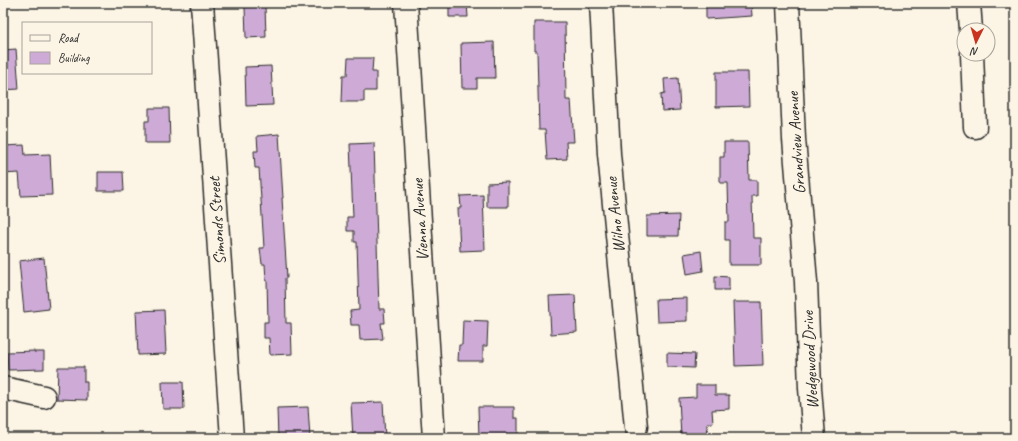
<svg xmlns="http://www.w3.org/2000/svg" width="1018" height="441" font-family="Caveat,sans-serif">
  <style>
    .building { fill: #cdabd6; stroke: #2b2b2b }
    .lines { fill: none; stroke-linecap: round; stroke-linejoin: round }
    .minor-casing { stroke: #2b2b2b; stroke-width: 25 }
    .minor { stroke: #fcf5e5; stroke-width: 22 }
    .labels { text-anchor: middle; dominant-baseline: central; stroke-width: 3.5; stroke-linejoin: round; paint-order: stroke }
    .street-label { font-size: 17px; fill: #2b2b2b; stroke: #fcf5e5 }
  </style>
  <rect width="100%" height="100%" fill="#fcf5e5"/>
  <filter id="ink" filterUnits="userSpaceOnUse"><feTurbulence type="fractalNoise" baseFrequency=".025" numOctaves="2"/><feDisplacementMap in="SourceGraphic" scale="8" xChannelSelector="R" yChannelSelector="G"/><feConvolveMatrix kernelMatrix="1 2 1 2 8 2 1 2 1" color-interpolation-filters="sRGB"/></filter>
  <g filter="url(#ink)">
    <g class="building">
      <polygon points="449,3 467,3 468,17 449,17"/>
      <polygon points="706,3 751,3 752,16 706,19"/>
      <polygon points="265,6 266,37 246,38 245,7"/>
      <polygon points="534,22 565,22 566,100 571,100 574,142 566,142 567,159 547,160 545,130 539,130 537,51 534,51"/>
      <polygon points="494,42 495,78 477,78 477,88 462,88 461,43"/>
      <polygon points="16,49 19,89 3,90 3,50"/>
      <polygon points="348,58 373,58 372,72 376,72 376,91 364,91 364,102 342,102 343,75 347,75"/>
      <polygon points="271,66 273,105 246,106 245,67"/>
      <polygon points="716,72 748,72 749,106 716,107"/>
      <polygon points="678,78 680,110 662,111 661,94 665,93 664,79"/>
      <polygon points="149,108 169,108 170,143 145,143 145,121 149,121"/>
      <polygon points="279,134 283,198 282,198 287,278 285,278 286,323 291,323 292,354 270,355 269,338 264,338 264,322 268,322 267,280 266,280 265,264 262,264 260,248 264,248 259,168 255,168 254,151 258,151 257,136"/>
      <polygon points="724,142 748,142 749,180 757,180 757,196 752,196 753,238 761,238 761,265 729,265 729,240 725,240 725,222 729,222 728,183 720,183 720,157 724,157"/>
      <polygon points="374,143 379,309 384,309 385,323 381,323 383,339 360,340 359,325 351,325 350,311 359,310 357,242 354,242 354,231 347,231 347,217 353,217 350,144"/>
      <polygon points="24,145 25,155 50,154 52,195 21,196 19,173 3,174 3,146"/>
      <polygon points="98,172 123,172 124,191 98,191"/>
      <polygon points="508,182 508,207 487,207 487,183"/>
      <polygon points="483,195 485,250 460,251 458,208 461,208 460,196"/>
      <polygon points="679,215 678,236 647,236 647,216"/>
      <polygon points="701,251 703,271 687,274 684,254"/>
      <polygon points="44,258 49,309 24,312 19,261"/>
      <polygon points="715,276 729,277 729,290 715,290"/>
      <polygon points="575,295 577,332 551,334 549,296"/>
      <polygon points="687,298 687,321 657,322 656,299"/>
      <polygon points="733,302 761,302 763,365 735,366"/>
      <polygon points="164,310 166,354 138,355 136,311"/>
      <polygon points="463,320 488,321 487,346 483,346 483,361 458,361 459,345 462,345"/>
      <polygon points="34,351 34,352 44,352 44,369 8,370 7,352"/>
      <polygon points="667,353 695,354 694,368 667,367"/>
      <polygon points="58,367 84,367 84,382 87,382 87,400 57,399"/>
      <polygon points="162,382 183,382 184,409 163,409"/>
      <polygon points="696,385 715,385 715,395 729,395 729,409 712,410 713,423 707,423 708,438 681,438 679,398 696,397"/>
      <polygon points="383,402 385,438 353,438 351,403"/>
      <polygon points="308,407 310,438 278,438 277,408"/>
      <polygon points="478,407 514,407 514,418 518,418 518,434 506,434 506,438 479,438"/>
    </g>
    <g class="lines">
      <g class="minor-casing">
        <g id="minor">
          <polyline points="202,3 232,438"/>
          <polyline points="406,3 434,438"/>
          <polyline points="601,3 609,154 636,427"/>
          <polyline points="788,3 794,139 806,282 810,388 814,438"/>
          <polyline points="969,3 971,30"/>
          <polyline points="972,54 975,127"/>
          <polyline points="3,388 44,397"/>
        </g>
      </g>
      <use href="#minor" class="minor"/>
    </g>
  </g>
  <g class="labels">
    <g class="street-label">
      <text transform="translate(796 143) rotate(-94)">Grandview Avenue</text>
      <text transform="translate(615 215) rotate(-96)">Wilno Avenue</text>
      <text transform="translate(420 220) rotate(-94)">Vienna Avenue</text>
      <text transform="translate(217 221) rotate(-94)">Simonds Street</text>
      <text transform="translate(810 360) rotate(-93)">Wedgewood Drive</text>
    </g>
  </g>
  <rect width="1018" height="441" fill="none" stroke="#fcf5e5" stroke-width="16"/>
  <rect x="8" y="8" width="1002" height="425" fill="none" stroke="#2b2b2b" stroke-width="1.5" filter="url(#ink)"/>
  <rect x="22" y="22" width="130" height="52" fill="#fcf5e5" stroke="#a8a49b"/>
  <rect x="30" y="35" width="20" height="6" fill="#fcf5e5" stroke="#a8a49b"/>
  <text x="58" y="42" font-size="12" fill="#2b2b2b">Road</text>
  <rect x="30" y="52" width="20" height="12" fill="#cdabd6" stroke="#a8a49b"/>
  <text x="58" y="62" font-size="12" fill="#2b2b2b">Building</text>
  <g transform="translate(976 42) rotate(185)"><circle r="19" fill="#fcf5e5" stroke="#a8a49b"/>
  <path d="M0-3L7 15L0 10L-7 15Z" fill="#c8321e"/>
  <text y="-6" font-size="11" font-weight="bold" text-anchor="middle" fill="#2b2b2b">N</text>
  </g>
</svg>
